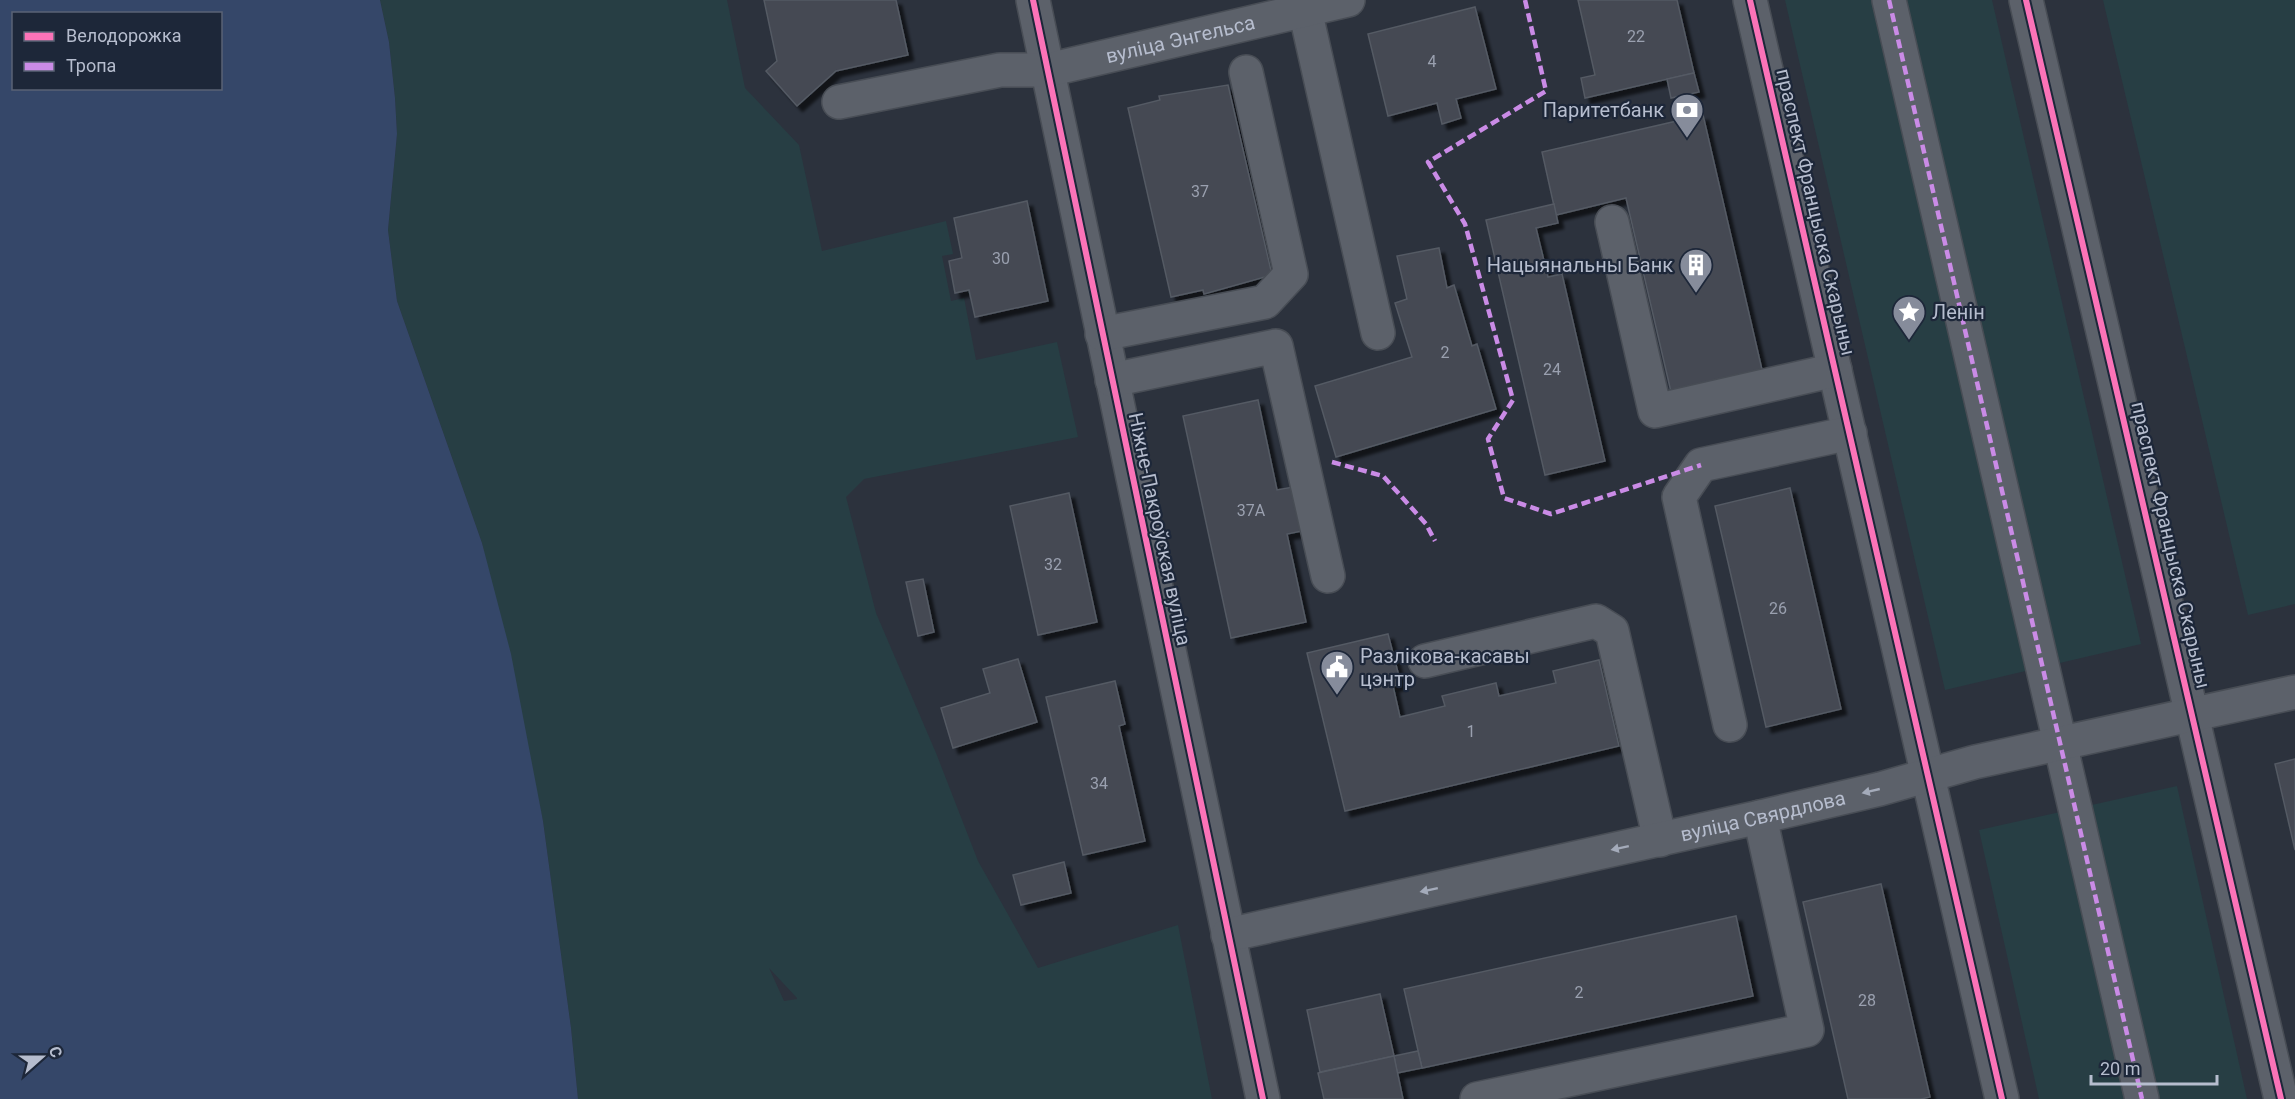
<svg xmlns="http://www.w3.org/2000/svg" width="2295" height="1099" font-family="Roboto,sans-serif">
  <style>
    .green { fill: #273e44; fill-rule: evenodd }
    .water { fill: #354769; fill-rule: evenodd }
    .building { fill: #444852; stroke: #545a64; stroke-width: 1.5; filter: url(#shadow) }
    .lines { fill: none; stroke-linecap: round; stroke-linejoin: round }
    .minor-casing { stroke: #484d55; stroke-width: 36 }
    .minor { stroke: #5c616a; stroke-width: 33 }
    .quiet { stroke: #ca8be6; stroke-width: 4.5; stroke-dasharray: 9 4.5; stroke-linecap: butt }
    .cycleway-casing { stroke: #1d2739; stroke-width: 10 }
    .cycleway { stroke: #fb73b8; stroke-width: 6 }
    .oneway { fill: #a4abba }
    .labels { text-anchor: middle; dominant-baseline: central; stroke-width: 4.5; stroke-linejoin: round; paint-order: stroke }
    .number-label { font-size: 16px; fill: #9aa0af }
    .street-label { font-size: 20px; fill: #b6bdce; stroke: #1d2739 }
    .poi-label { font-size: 20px; fill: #b6bdce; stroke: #1d2739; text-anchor: end }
  </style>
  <defs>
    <filter id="shadow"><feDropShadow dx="5.5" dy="5.5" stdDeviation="1.5" flood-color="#0009"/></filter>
  </defs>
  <rect width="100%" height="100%" fill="#2c323d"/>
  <g class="green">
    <path d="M380 0H727L745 88 799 145 822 251 946 221 953 254 942 256 951 301 964 298 976 360 1057 342 1078 437 864 479 846 497 876 613 936 753 978 861 1038 968 1178 925 1212 1099H578L571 1028 543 821 482 543 397 301 388 230 397 134 395 98 389 42ZM769 968 797 998V999L784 1001Z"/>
    <polygon points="1785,0 1992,0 2141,644 1945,690"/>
    <polygon points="2103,0 2295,0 2295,604 2248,615"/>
    <polygon points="2177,786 2247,1099 2039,1099 1979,830"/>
  </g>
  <path class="water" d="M0 0H380L389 42 395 98 397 134 388 230 397 301 482 543 511 654 543 821 571 1028 578 1099H0ZM14 14H220V88H14Z"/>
  <g class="building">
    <polygon points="764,0 896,0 908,55 836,71 797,106 766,71 777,61"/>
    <polygon points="1578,0 1677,0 1694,73 1585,98 1581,78 1595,75"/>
    <polygon points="1475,7 1496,89 1456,99 1461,118 1442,124 1437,103 1388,116 1368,34"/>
    <polygon points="1694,73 1699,92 1671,98 1667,79"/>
    <polygon points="1228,85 1272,275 1204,294 1203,290 1171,297 1128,108 1160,100 1159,96"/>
    <polygon points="1703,115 1763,374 1672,396 1626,198 1556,215 1542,152"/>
    <polygon points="1027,201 1048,301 975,317 969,290 955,293 949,261 962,258 954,218"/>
    <polygon points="1554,204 1558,223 1536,228 1548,277 1562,274 1605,461 1545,475 1486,220"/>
    <polygon points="1439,248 1447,288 1454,285 1472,346 1477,344 1496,409 1336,457 1315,386 1412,357 1395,303 1407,299 1397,256"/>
    <polygon points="1258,400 1277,490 1293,487 1302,531 1287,534 1306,622 1231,638 1183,416"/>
    <polygon points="1790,488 1841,709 1766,727 1715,506"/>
    <polygon points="1069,493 1097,622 1038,635 1010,506"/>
    <polygon points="923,579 934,632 918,636 906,582"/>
    <polygon points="1388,634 1401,684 1393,686 1400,717 1445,706 1442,696 1496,683 1499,696 1556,683 1553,671 1599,660 1619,746 1345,811 1307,653"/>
    <polygon points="1018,659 1037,722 953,748 941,708 990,693 983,669"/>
    <polygon points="1115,681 1125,724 1119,726 1145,841 1083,855 1046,697"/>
    <polygon points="2295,759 2295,850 2275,764"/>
    <polygon points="1064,862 1071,893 1021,905 1013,875"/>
    <polygon points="1881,884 1930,1097 1921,1099 1848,1099 1803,902"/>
    <polygon points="1736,916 1753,996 1422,1068 1404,989"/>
    <polygon points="1380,994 1394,1056 1320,1072 1307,1010"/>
    <polygon points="1418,1051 1422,1068 1397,1073 1394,1056"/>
    <polygon points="1394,1056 1403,1099 1324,1099 1318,1073"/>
  </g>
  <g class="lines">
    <g class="minor-casing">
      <g id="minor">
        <polyline points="1033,0 1263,1099"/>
        <polyline points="1750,0 2002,1099"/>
        <polyline points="1889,0 2142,1099"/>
        <polyline points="2026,0 2281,1099"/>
        <polyline points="1305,10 1378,333"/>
        <path id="s1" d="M839 102 1000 70H1048L1348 0"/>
        <polyline points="1612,222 1655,411 1835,370"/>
        <polyline points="1102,334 1265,302 1291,274 1246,72"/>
        <polyline points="1112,380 1276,346 1328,576"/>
        <polyline points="1425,661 1596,621 1612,631 1660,840"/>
        <polyline points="1730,725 1679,497 1701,465 1850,433"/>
        <path id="s2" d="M1228 935 1760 817 1880 789 1975 762 2295 692"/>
        <polyline points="1477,1099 1807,1030 1760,817"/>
      </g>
    </g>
    <use href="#minor" class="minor"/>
    <g class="quiet">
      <polyline points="1525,0 1546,91 1428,162 1465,224 1513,400 1488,439 1504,498 1551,514 1701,465"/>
      <polyline points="1889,0 2142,1099"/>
      <polyline points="1332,462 1383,476 1426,524 1435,541"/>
    </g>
    <g class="cycleway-casing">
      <g id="cycleway">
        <polyline points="1033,0 1263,1099"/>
        <polyline points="1750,0 2002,1099"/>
        <polyline points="2026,0 2281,1099"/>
      </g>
    </g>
    <use href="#cycleway" class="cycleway"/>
  </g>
  <defs><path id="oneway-solid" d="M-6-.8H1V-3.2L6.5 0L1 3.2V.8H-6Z" transform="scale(1.5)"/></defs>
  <g class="oneway">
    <use href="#oneway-solid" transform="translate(1871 791) rotate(167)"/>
    <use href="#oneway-solid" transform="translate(1620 848) rotate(168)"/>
    <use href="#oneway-solid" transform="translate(1429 890) rotate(168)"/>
  </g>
  <defs>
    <g id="bank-pin" transform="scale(1.725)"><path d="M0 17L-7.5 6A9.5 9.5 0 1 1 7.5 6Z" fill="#868c9b" stroke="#1d2739"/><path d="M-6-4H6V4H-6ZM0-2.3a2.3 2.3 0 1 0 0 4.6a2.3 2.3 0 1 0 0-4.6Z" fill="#fff"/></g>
    <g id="building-pin" transform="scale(1.725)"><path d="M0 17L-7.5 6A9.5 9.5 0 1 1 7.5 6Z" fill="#868c9b" stroke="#1d2739"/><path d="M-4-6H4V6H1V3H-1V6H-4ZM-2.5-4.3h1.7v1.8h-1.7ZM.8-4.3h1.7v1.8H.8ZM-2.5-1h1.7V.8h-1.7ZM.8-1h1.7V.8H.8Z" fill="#fff"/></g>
    <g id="sight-pin" transform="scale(1.725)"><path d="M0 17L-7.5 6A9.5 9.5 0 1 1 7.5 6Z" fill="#868c9b" stroke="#1d2739"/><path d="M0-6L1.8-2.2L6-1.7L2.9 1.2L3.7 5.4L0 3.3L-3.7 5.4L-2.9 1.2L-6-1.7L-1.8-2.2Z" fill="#fff"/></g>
    <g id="civic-pin" transform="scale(1.725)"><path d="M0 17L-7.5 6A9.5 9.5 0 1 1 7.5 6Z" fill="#868c9b" stroke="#1d2739"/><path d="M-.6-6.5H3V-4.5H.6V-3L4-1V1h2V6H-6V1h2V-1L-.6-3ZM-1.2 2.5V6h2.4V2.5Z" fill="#fff"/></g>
  </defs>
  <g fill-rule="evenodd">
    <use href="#bank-pin" x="1687" y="110"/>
    <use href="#building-pin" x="1696" y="265"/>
    <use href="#sight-pin" x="1909" y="312"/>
    <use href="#civic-pin" x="1337" y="667"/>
  </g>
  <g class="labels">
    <g class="number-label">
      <text x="1636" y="36">22</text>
      <text x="1432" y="61">4</text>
      <text x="1200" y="191">37</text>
      <text x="1001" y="258">30</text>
      <text x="1445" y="352">2</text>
      <text x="1552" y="369">24</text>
      <text x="1251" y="510">37А</text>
      <text x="1053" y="564">32</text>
      <text x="1778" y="608">26</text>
      <text x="1471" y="731">1</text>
      <text x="1099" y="783">34</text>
      <text x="1579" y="992">2</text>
      <text x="1867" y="1000">28</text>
    </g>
    <g class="street-label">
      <text stroke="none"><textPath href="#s1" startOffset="348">вуліца Энгельса</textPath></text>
      <text transform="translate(1816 212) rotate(77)">праспект Францыска Скарыны</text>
      <text transform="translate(1160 529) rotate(78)">Ніжне-Пакроўская вуліца</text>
      <text transform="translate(2171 545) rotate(77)">праспект Францыска Скарыны</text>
      <text stroke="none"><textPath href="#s2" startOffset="548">вуліца Свярдлова</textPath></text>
    </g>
    <g class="poi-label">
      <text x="1664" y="110">Паритетбанк</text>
      <text x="1673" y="265">Нацыянальны Банк</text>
      <text x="1932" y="312" text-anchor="start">Ленін</text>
      <text x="1360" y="656" text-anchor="start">Разлікова-касавы<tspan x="1360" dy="23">цэнтр</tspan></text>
    </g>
  </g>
  <rect x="12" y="12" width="210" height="78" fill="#1d2739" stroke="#5a6375" stroke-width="1.5"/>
  <rect x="24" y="32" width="30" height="9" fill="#fb73b8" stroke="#5a6375" stroke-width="1.5"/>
  <text x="66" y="42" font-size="18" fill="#b6bdce">Велодорожка</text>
  <rect x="24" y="62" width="30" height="9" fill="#ca8be6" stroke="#5a6375" stroke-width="1.5"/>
  <text x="66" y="72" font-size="18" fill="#b6bdce">Тропа</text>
  <g transform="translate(42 1057) rotate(69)" stroke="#1d2739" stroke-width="4.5" paint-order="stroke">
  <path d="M0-4.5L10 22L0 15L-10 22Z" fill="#b6bdce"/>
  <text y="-9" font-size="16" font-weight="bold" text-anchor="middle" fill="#b6bdce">С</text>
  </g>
  <path d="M2091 1075v9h126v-9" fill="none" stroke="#b6bdce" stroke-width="3"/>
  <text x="2100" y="1075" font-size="18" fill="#b6bdce" stroke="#1d2739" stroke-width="4.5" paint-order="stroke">20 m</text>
</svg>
